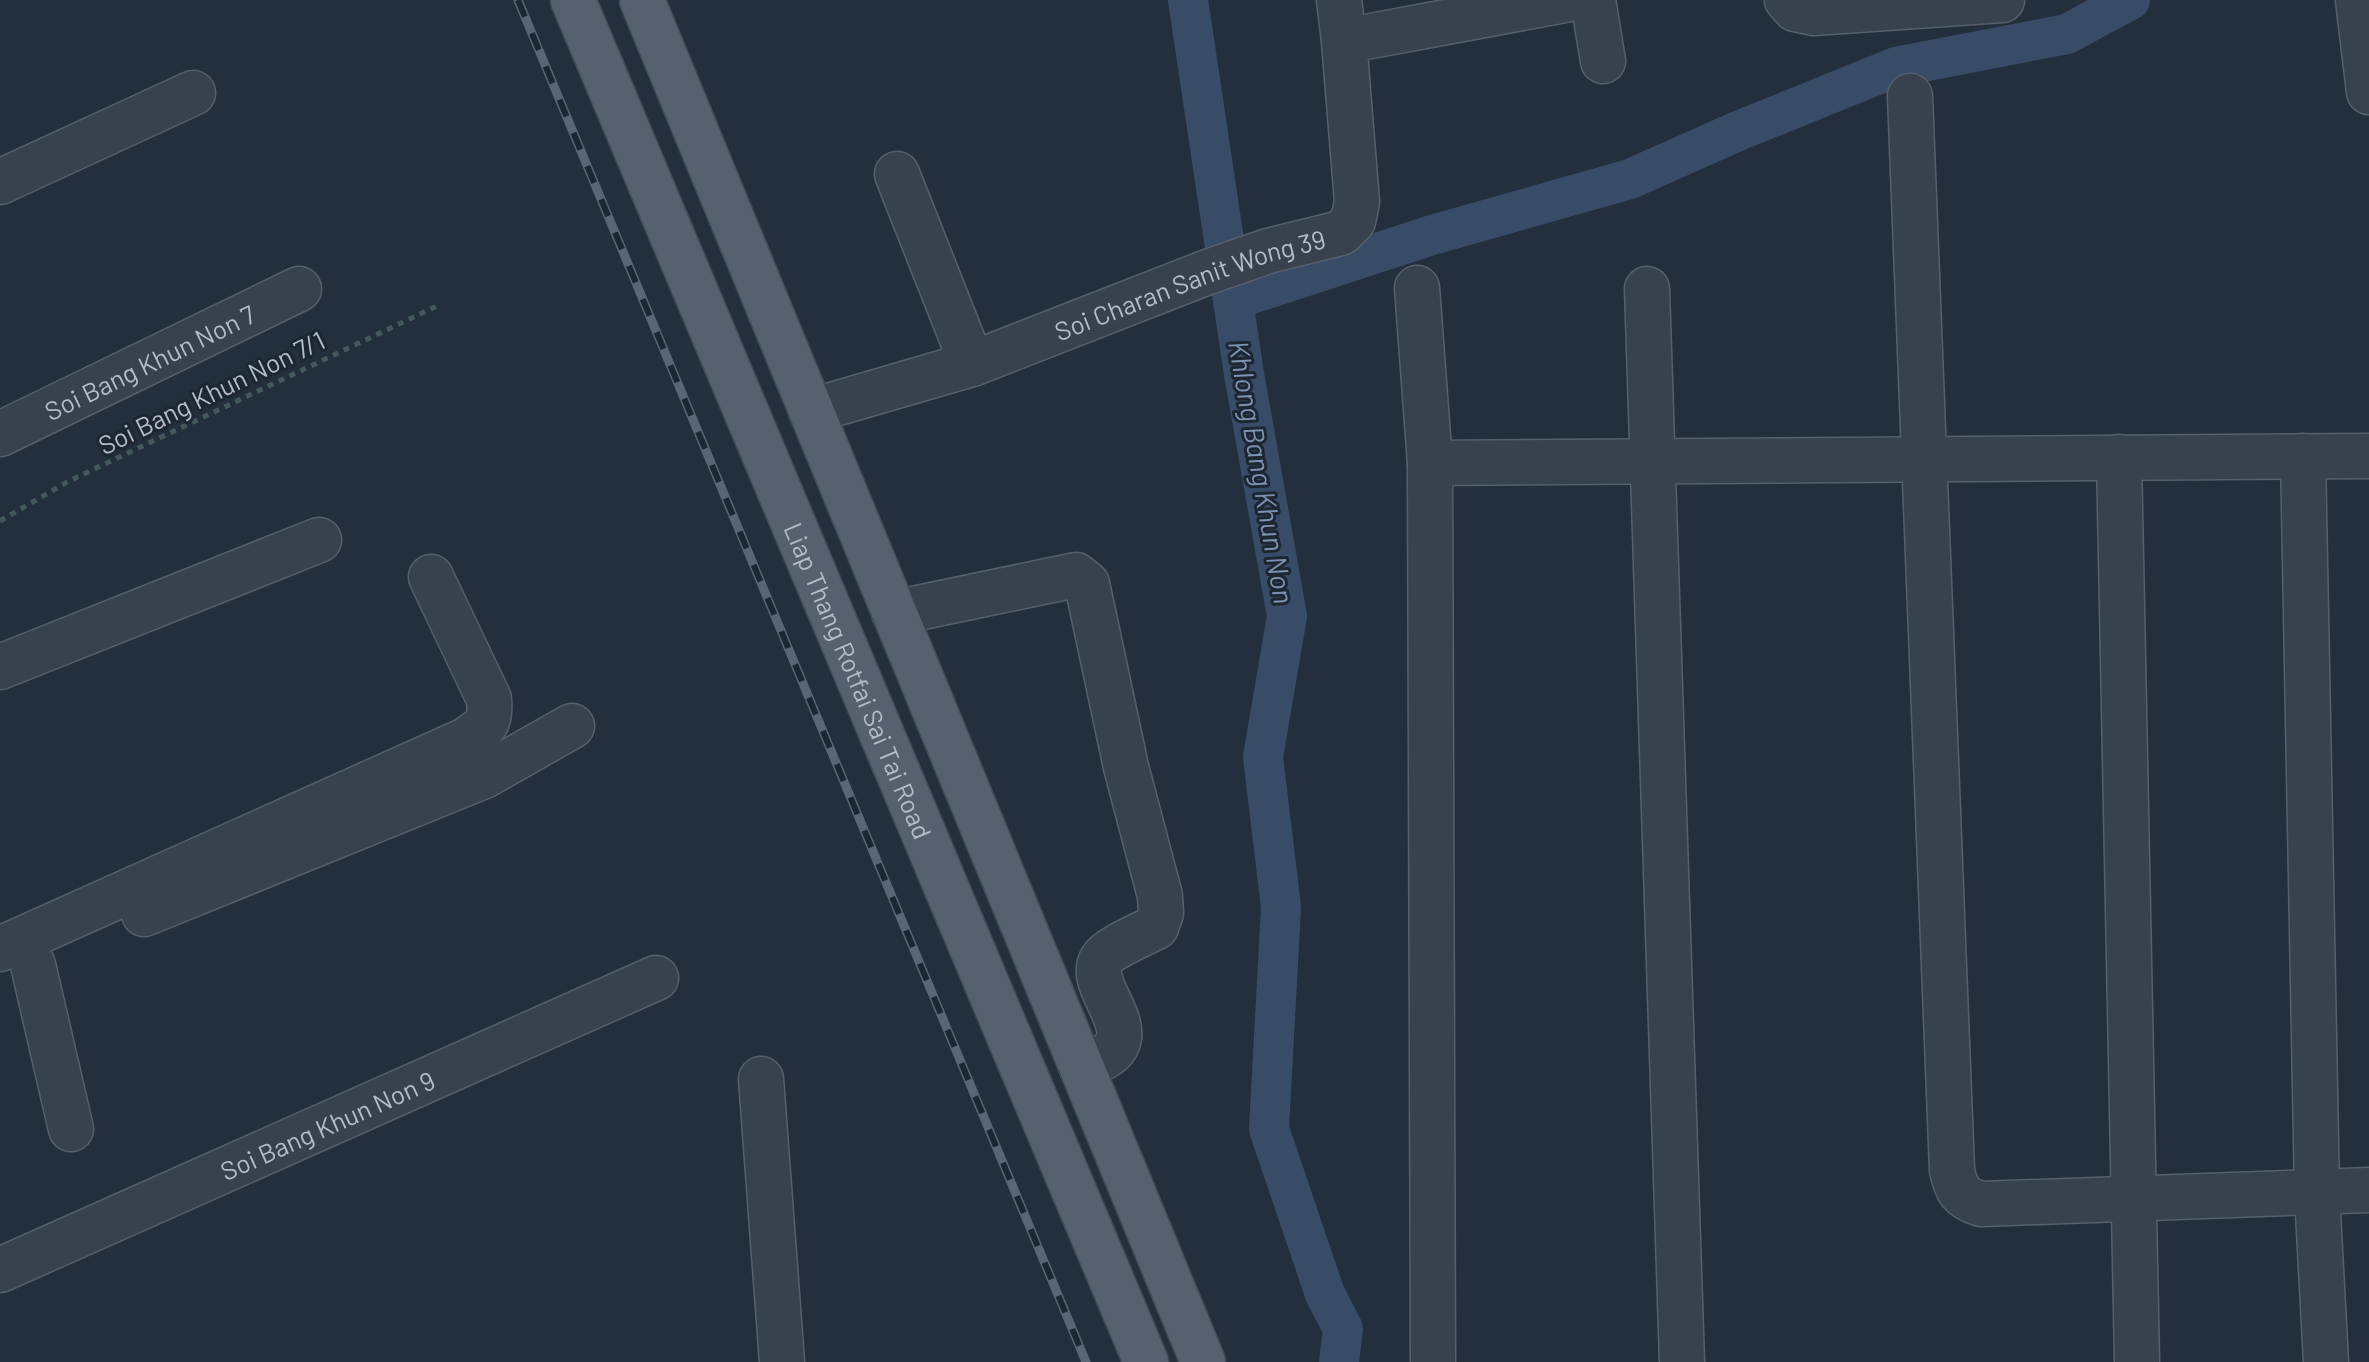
<svg xmlns="http://www.w3.org/2000/svg" width="2369" height="1362" font-family="Barlow,sans-serif">
  <style>
    .lines { fill: none; stroke-linecap: round; stroke-linejoin: round }
    .canal { stroke: #394c67; stroke-width: 40 }
    .minor-casing { stroke: #565f6c; stroke-width: 47 }
    .major-casing { stroke: #414a57; stroke-width: 47 }
    .path { stroke: #44595c; stroke-width: 5; stroke-dasharray: 6 6; stroke-linecap: butt }
    .minor { stroke: #38414e; stroke-width: 44 }
    .major { stroke: #56606e; stroke-width: 44 }
    .rail-casing { stroke: #5a6575; stroke-width: 9 }
    .rail { stroke: #1d2633; stroke-width: 6; stroke-dasharray: 18; stroke-linecap: butt }
    .labels { text-anchor: middle; dominant-baseline: central; stroke-width: 6; stroke-linejoin: round; paint-order: stroke }
    .street-label { font-size: 26px; fill: #b4bcc9; stroke: #1d2633 }
    .water-label { font-size: 28px; font-style: italic; fill: #7c92b1; stroke: #1d2633 }
  </style>
  <rect width="100%" height="100%" fill="#242f3e"/>
  <g class="lines">
    <g class="canal">
      <polyline points="1188,0 1244,374 1287,616 1263,757 1281,907 1269,1129 1325,1294 1343,1329 1339,1362"/>
      <polyline points="1233,300 1432,235 1630,179 1738,131 1896,67 2067,34 2130,0"/>
    </g>
    <g class="minor-casing">
      <g id="minor">
        <polyline points="1593,0 1603,61"/>
        <polyline points="1787,0 1795,9 1814,13 2002,0"/>
        <polyline points="2358,0 2369,92"/>
        <polyline points="1344,41 1565,0"/>
        <path d="M1910 96 1952 1170C1956 1190 1961 1198 1981 1204L2369 1190"/>
        <polyline points="897,174 972,364"/>
        <polyline points="0,182 193,93"/>
        <polyline points="1417,288 1430,463 1433,1362"/>
        <polyline points="1647,289 1682,1362"/>
        <path id="s1" d="M811 411 972 364 1205 273 1268 251 1341 233 1353 221 1357 202 1344 41 1339 0"/>
        <path id="s2" d="M0 434 299 289"/>
        <polyline points="2303,456 2317,1194 2326,1362"/>
        <polyline points="2119,457 2137,1362"/>
        <polyline points="1430,463 2369,456"/>
        <path d="M894 613 1076 575 1087 584 1126 767 1160 896 1161 913 1156 927C1143 934 1109 948 1102 959 1082 991 1165 1044 1081 1066"/>
        <polyline points="0,667 319,540"/>
        <polyline points="144,914 484,776 572,726"/>
        <path d="M0 949 466 740C486 726 491 724 489 699L431 577"/>
        <polyline points="33,965 71,1129"/>
        <polyline points="761,1079 782,1362"/>
        <path id="s3" d="M0 1270 656 978"/>
      </g>
    </g>
    <g class="major-casing">
      <g id="major">
        <path id="s4" d="M573 0 1146 1362"/>
        <polyline points="642,0 1203,1362"/>
      </g>
    </g>
    <polyline class="path" points="0,521 69,481 441,304"/>
    <use href="#minor" class="minor"/>
    <use href="#major" class="major"/>
    <g class="rail-casing">
      <polyline id="rail" points="518,0 1086,1362"/>
    </g>
    <use href="#rail" class="rail"/>
  </g>
  <g class="labels">
    <g class="street-label">
      <text stroke="none"><textPath href="#s1" startOffset="400">Soi Charan Sanit Wong 39</textPath></text>
      <text stroke="none"><textPath href="#s2" startOffset="166">Soi Bang Khun Non 7</textPath></text>
      <text transform="translate(211 392) rotate(-26)">Soi Bang Khun Non 7/1</text>
      <text stroke="none"><textPath href="#s4" startOffset="738">Liap Thang Rotfai Sai Tai Road</textPath></text>
      <text stroke="none"><textPath href="#s3" startOffset="358">Soi Bang Khun Non 9</textPath></text>
    </g>
    <g class="water-label">
      <text transform="translate(1262 472) rotate(80)">Khlong Bang Khun Non</text>
    </g>
  </g>
</svg>
